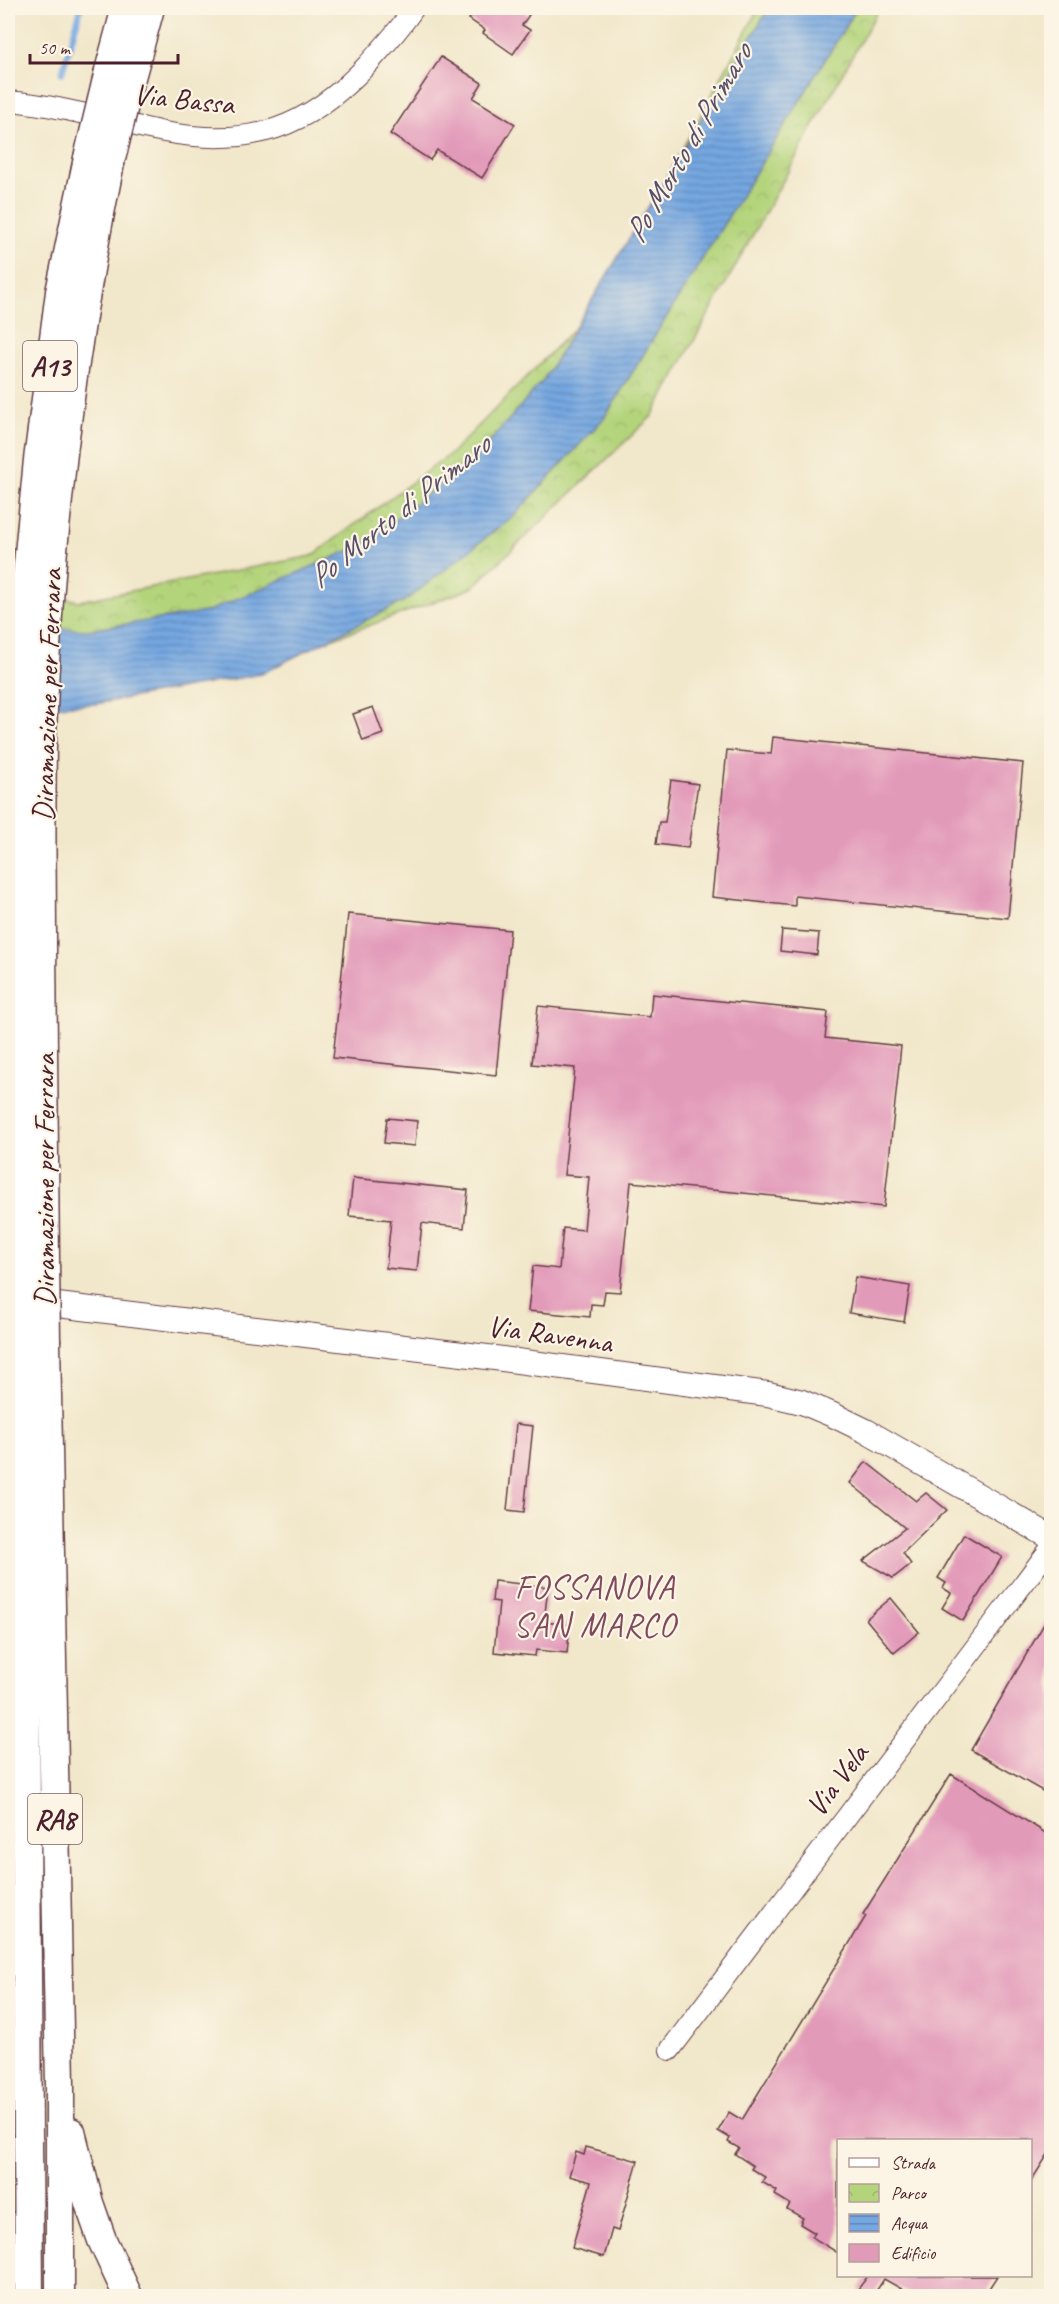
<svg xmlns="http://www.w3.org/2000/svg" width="1059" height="2304" font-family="Caveat,sans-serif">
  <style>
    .park { fill: url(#park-crowns); stroke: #7f7a53; stroke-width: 1.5 }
    .water { fill: url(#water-rules); stroke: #606386; stroke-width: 1.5 }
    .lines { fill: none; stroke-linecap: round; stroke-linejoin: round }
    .stream { stroke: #75a7e1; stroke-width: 6 }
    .building { fill: #e29ab9 }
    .minor-casing { stroke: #633d43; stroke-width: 22 }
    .major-casing { stroke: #633d43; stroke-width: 26 }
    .highway-casing { stroke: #633d43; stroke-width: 31 }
    .minor { stroke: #fff; stroke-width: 20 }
    .major { stroke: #fff; stroke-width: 24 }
    .highway { stroke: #fff; stroke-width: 28 }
    .highway-bridge-casing { stroke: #633d43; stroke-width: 31; stroke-linecap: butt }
    .highway-bridge { stroke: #fff; stroke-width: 28 }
    .labels { text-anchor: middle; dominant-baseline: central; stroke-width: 4.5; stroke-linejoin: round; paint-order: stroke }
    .shield { fill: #fcf5e5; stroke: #7f5f63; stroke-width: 1.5 }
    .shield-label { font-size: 28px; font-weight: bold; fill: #4a1f2b }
    .street-label { font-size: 30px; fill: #4a1f2b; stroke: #fcf5e5 }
    .water-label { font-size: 32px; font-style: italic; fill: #594f6b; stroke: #fcf5e5 }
    .quarter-label { font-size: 33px; letter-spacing: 1.5px; fill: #7f4a5d; stroke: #fcf5e5 }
  </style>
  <defs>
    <pattern id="park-crowns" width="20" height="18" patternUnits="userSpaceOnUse" patternTransform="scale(1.5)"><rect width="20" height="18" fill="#b4d47b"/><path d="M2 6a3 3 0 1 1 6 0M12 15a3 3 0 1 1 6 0" fill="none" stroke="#9cb66a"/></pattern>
    <pattern id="water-rules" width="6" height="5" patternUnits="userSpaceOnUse" patternTransform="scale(1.5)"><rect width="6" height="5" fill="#75a7e1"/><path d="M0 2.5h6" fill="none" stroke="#6287b7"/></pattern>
  </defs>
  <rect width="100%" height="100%" fill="#fcf5e5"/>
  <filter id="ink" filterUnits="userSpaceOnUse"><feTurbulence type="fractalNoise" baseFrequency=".0167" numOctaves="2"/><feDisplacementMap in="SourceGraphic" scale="12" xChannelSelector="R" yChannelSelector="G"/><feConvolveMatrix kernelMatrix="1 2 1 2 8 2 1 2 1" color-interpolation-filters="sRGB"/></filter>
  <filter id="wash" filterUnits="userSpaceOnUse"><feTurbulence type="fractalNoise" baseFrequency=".008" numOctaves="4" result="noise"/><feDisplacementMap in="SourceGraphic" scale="24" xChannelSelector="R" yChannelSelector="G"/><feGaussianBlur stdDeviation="1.35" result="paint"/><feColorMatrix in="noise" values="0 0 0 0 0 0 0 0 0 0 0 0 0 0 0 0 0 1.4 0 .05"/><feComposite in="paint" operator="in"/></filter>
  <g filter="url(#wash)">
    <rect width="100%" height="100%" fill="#f1e7ca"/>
    <polygon class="park" points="759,8 879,8 652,416 472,588 208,684 8,701 8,586 79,601 312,556 453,452 597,305"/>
    <polygon class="water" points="769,8 857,8 605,417 515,515 406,600 261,674 95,704 8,708 8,626 87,630 206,612 360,546 478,455 544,379"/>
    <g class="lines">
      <polyline class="stream" points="62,73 81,8"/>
    </g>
    <g id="blocks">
      <g class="building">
        <polygon points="477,8 519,8 529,15 522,25 530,30 513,54 483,33 485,30 469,19"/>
        <polygon points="441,57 482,83 473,98 515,124 482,178 437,150 430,160 390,134"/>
        <polygon points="373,707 383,734 363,741 353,714"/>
        <polygon points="773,737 1023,763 1008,918 795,896 795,906 712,897 727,750 771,754"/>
        <polygon points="671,780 698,784 688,848 656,844 659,822 665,822"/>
        <polygon points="348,914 510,930 496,1075 333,1058"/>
        <polygon points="782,930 819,933 817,955 780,951"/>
        <polygon points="652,994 828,1012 825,1038 901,1046 884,1207 631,1182 620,1292 605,1291 603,1305 591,1304 590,1317 528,1311 533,1266 559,1269 563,1228 584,1230 589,1177 564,1175 575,1068 532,1064 538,1006 650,1017"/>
        <polygon points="387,1118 417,1121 415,1146 384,1143"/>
        <polygon points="353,1178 468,1190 464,1228 422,1223 417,1271 386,1268 391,1220 349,1216"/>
        <polygon points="855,1277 910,1286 904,1322 849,1313"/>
        <polygon points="516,1424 533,1426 524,1512 507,1510"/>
        <polygon points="866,1462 916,1501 926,1493 947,1510 903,1553 911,1564 893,1578 863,1561 905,1528 850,1483"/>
        <polygon points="964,1534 1002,1557 963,1621 942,1608 951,1593 943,1588 946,1583 938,1578"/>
        <polygon points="494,1581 548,1587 544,1622 570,1625 567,1653 536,1650 535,1656 494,1652 499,1602 492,1601"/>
        <polygon points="891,1598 919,1632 894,1653 866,1619"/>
        <polygon points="1052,1610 1052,1784 1046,1793 971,1750"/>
        <polygon points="951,1774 1052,1837 1052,2148 1030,2183 1030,2140 838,2140 838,2253 812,2237 815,2233 800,2224 803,2218 787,2209 790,2204 775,2195 777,2191 762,2182 765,2177 751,2169 753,2166 735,2154 739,2148 728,2142 730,2138 718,2131 729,2112 742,2120 866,1916 863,1914"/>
        <polygon points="586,2147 638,2161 618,2231 612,2229 604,2257 572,2248 591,2182 569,2176 576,2152 584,2155"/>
        <polygon points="868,2276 997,2276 984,2296 914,2296 884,2279 873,2296 871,2296 858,2289"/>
      </g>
    </g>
  </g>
  <g filter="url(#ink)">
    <use href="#blocks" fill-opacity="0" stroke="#633d43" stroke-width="1.5"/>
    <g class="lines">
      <g class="minor-casing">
        <g id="minor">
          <path d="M8 101C61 105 112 122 164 132 251 148 307 129 368 64 384 46 401 28 414 8"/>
          <polyline points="670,2050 1052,1546"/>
        </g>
      </g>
      <g class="major-casing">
        <polyline id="major" points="8,1299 487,1357 768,1394 802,1402 833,1415 866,1431 1052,1538"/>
      </g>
      <g class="highway-casing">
        <g id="highway">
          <polyline points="109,71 126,8"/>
          <polyline points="130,81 150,8"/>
          <polyline points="22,1260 18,798 19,717 27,575 38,460 60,292 88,158"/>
          <path d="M45 1262C44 1157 43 1051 42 946 42 867 40 787 43 708 50 524 73 343 110 163"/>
          <polyline points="23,1340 29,2296"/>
          <polyline points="46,1342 60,2085 60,2296"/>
          <polyline points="71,2132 89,2203 102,2240 128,2296"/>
        </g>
      </g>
      <use href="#minor" class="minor"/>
      <use href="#major" class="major"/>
      <use href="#highway" class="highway"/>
      <g class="highway-bridge-casing">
        <g id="highway-bridge">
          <polyline points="88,158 109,71"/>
          <polyline points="110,163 130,81"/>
          <polyline points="22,1260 23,1340"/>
          <polyline points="45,1262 46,1342"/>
        </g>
      </g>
      <use href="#highway-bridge" class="highway-bridge"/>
    </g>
  </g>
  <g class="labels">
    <g class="shield">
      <rect x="23" y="341" width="54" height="50" rx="4.5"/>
      <rect x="28" y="1794" width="54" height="50" rx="4.5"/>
    </g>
    <g class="shield-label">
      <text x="50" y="366">A13</text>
      <text x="55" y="1819">RA8</text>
    </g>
    <g class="street-label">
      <text transform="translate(184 99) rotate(6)">Via Bassa</text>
      <text transform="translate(47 695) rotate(-88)">Diramazione per Ferrara</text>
      <text transform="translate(44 1180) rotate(-90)">Diramazione per Ferrara</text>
      <text transform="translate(550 1334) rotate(8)">Via Ravenna</text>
      <text transform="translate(837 1780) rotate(-53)">Via Vela</text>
    </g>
    <g class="water-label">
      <text transform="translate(688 143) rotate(-60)">Po Morto di Primaro</text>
      <text transform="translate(399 511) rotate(-39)">Po Morto di Primaro</text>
    </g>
    <g class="quarter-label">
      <text x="595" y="1587">FOSSANOVA<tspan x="595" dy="38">SAN MARCO</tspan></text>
    </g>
  </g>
  <rect width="1059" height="2304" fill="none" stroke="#fcf5e5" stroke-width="30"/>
  <rect x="837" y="2139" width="195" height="138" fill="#fcf5e5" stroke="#b59f9b" stroke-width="1.5"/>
  <rect x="849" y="2158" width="30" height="9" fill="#ffffff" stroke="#b59f9b" stroke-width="1.5"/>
  <text x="891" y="2169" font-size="18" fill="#4a1f2b">Strada</text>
  <rect x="849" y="2184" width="30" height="18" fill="url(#park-crowns)" stroke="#b59f9b" stroke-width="1.5"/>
  <text x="891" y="2199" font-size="18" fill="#4a1f2b">Parco</text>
  <rect x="849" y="2214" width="30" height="18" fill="url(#water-rules)" stroke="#b59f9b" stroke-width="1.5"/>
  <text x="891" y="2229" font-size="18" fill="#4a1f2b">Acqua</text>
  <rect x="849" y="2244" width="30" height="18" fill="#e29ab9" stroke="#b59f9b" stroke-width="1.5"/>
  <text x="891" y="2259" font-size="18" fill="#4a1f2b">Edificio</text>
  <path d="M30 54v9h148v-9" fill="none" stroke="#4a1f2b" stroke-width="3"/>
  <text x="39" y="54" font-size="18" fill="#4a1f2b" stroke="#fcf5e5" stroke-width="4.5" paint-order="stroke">50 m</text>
</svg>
